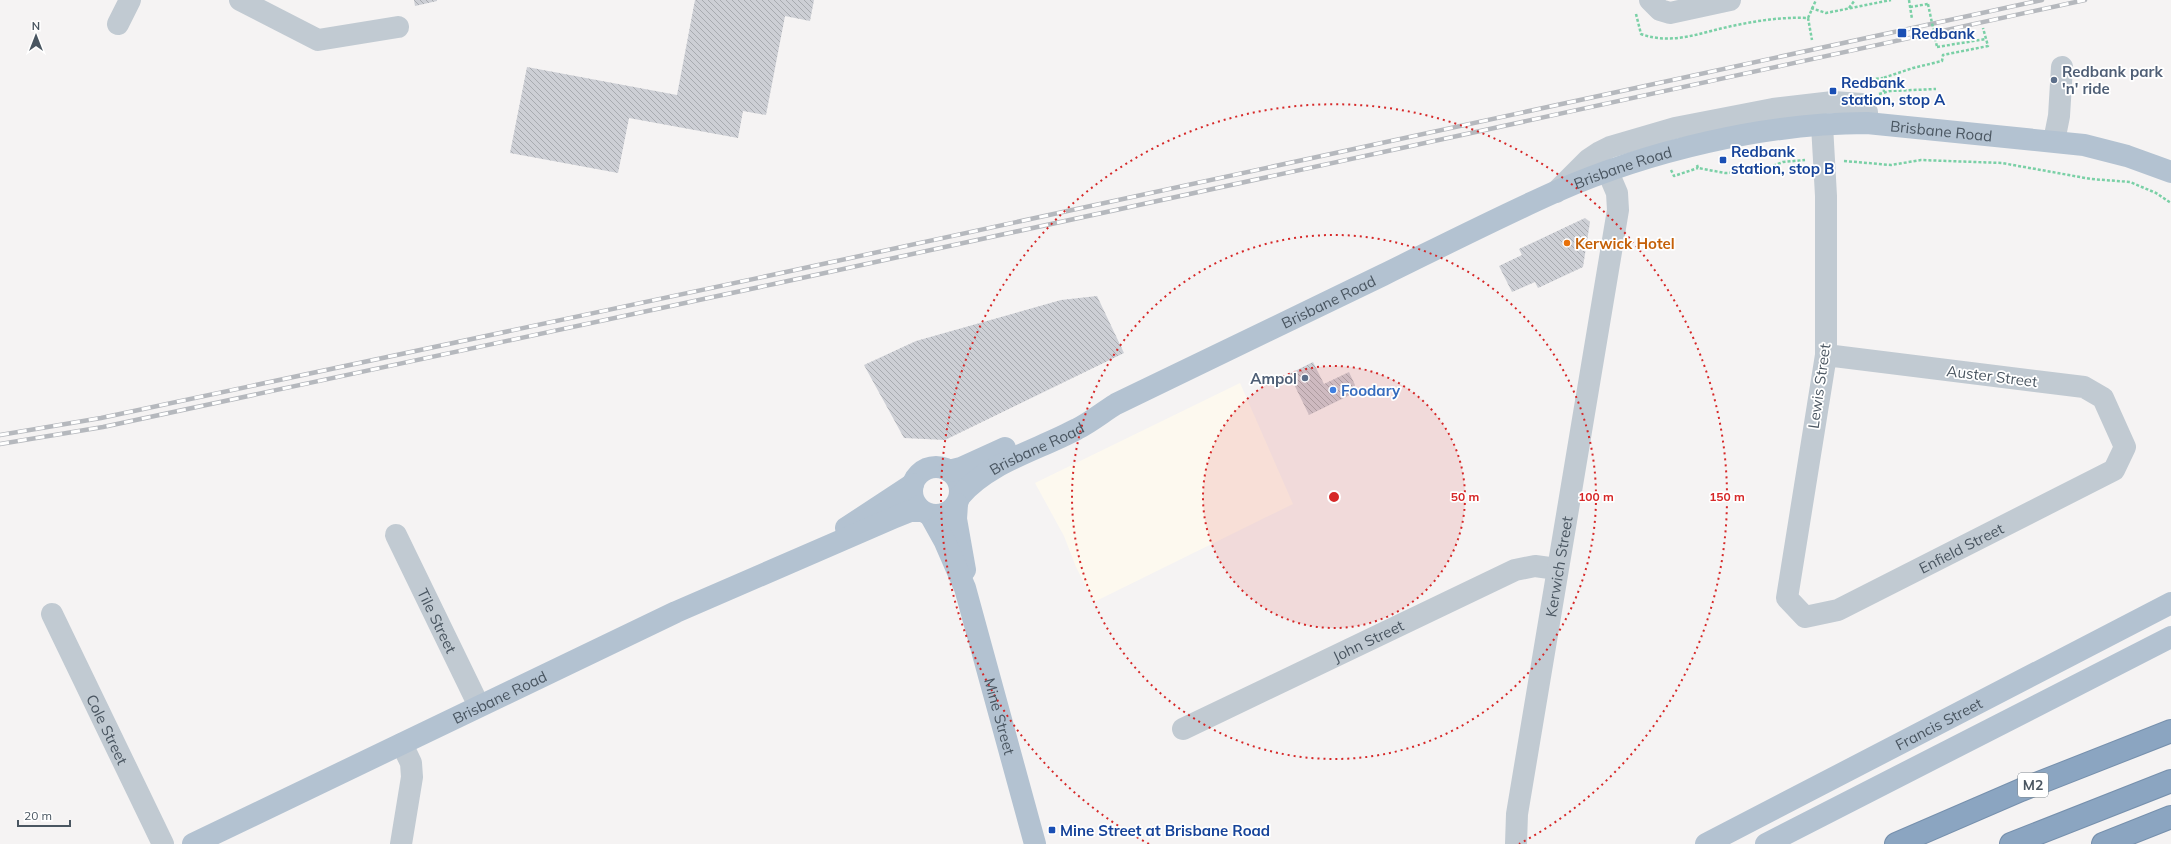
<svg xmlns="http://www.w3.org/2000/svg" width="2171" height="844" font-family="Mulish,sans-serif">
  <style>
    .commercial { fill: #fdf9ef }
    .building { fill: url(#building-back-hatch) }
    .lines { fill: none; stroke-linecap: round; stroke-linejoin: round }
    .highway-casing { stroke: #7690ad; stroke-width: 24 }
    .path { stroke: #7ad0a6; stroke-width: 2.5; stroke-dasharray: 3 2; stroke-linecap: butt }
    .minor { stroke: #c1cad2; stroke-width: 22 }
    .major { stroke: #b3c2d1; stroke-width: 22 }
    .highway { stroke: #8ba5c1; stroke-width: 22 }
    .rail-casing { stroke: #b5b8bd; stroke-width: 4.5 }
    .rail { stroke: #fff; stroke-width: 3; stroke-dasharray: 9; stroke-linecap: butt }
    .path-bridge { stroke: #7ad0a6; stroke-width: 2.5; stroke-dasharray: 3 2; stroke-linecap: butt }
    .ring { fill: none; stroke: #d62828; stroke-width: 2; stroke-dasharray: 2 4 }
    .transit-dot { fill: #1a4fb4; stroke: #fff; stroke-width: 1.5 }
    .service-dot { fill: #5c6f8a; stroke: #fff; stroke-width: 1.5 }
    .food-dot { fill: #e8710a; stroke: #fff; stroke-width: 1.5 }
    .shop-dot { fill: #3f7fe0; stroke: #fff; stroke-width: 1.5 }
    .labels { text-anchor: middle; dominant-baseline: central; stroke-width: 3.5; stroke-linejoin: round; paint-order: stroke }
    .shield { fill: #fff; stroke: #808990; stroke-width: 1 }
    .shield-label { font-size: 14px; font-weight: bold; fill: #4a5661 }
    .transit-label { font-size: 15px; font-weight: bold; fill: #164399; stroke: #fff; text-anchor: start }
    .service-label { font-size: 15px; font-weight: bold; fill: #4e5e75; stroke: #fff; text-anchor: start }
    .street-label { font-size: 15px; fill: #4a5661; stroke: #fff }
    .food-label { font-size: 15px; font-weight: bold; fill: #c56008; stroke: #fff; text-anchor: start }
    .shop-label { font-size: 15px; font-weight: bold; fill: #366cbe; stroke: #fff; text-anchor: start }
    .centre { fill: #d62828; stroke: #fff; stroke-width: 2 }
    .ring-label { font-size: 12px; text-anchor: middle; font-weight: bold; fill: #d62828; stroke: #fff; stroke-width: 3.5; stroke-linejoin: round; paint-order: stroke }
  </style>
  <defs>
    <pattern id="building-back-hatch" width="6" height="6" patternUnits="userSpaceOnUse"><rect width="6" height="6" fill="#cdcfd5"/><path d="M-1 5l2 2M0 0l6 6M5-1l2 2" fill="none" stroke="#a8abb0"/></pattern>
  </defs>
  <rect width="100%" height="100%" fill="#f5f3f3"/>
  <polygon class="commercial" points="1240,383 1293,504 1094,602 1076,567 1064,536 1035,483"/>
  <g class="building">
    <polygon points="414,0 437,0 437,1 415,6"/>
    <polygon points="695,0 814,0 810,21 785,16 766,115 743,111 738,138 629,118 618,173 510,153 527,67 677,95"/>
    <polygon points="1585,218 1590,222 1583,267 1538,288 1535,282 1512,292 1499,266 1522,255 1519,249"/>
    <polygon points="1097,296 1124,353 945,440 904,438 864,365 916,341 1061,300"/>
    <polygon points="1313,362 1324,384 1349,372 1355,385 1352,394 1309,415 1289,374"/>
  </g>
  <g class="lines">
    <g class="highway-casing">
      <g id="highway">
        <polyline points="1896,844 2021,790 2171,731"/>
        <polyline points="2011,844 2171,781"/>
        <polyline points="2103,844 2171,817"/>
      </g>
    </g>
    <g class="path">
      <polyline points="1909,0 1912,19"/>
      <polyline points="1910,7 1928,4"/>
      <polyline points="1811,8 1826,13 1891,0"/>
      <polyline points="1849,8 1855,0"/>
      <path d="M1636 14 1641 34C1674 46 1704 31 1737 25 1761 20 1783 17 1808 18L1812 40"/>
      <polyline points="1808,18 1816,0"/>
      <polyline points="1937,47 1986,39"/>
      <polyline points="1846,82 1883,78"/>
      <polyline points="1884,92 1883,78 1913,68 1942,61 1943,55 1988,46 1983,28"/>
      <polyline points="1879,94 1890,91 1936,89"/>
      <polyline points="1844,161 1891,165 1921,160 2002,163 2091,179 2130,182 2156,193 2171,203"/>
      <polyline points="1697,165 1698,168 1725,173 1757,172 1783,162 1805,160"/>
      <polyline points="1671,170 1674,176 1698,168"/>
    </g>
    <g class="minor">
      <polyline points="240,0 318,40 398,27"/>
      <polyline points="1650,0 1660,10 1670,13 1730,0"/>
      <polyline points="118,24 130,0"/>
      <path id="s1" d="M1822 125 1826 196V355L1787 598 1805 617 1838 610 2114 470 2125 447 2103 398 2084 387 1826 355"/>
      <polyline points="2054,141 2059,116 2062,67"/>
      <polyline points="1556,192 1588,160 1600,152 1610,147 1675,128 1773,109 1833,102 1862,104 1867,112 1867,123"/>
      <path id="s2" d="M396 535 479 706"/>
      <path id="s3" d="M52 614 163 844"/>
      <path id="s4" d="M1183 729 1515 570 1535 566 1557 569"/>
      <polyline points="401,844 412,777 411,763 402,744"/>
      <path id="s5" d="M1516 844 1517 814 1618 210 1617 193 1608 172"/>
    </g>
    <g class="major">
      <circle cx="936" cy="491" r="24"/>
      <polyline points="949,471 961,468 1005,448"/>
      <path id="s6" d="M960 496C989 462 1038 450 1077 429 1091 422 1103 412 1116 404 1205 361 1294 318 1383 275 1440 247 1497 218 1555 192 1648 151 1765 123 1867 123L2084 145 2127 156 2171 172"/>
      <polyline points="957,504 956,519 965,570"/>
      <path id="s7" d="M930 515 945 542 965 588 1035 844"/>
      <polyline points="846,528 913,484"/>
      <path id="s8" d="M193 844 676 612 893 518 910 511H922"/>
      <path id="s9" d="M1706 844 2171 603"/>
      <polyline points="1766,844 2171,637"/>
    </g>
    <use href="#highway" class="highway"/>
    <g class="rail-casing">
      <g id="rail">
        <polyline points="0,435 101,418 772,275 2042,0"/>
        <polyline points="0,444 103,427 774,284 2085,0"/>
      </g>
    </g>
    <use href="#rail" class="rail"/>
    <polyline class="path-bridge" points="1928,4 1937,47"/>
  </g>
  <circle cx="1334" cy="497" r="131" fill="#d62828" fill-opacity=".12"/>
  <g class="ring">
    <circle cx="1334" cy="497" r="131"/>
    <circle cx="1334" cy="497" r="262"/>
    <path d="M1149 844A393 393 0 1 1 1519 844"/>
  </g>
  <g class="transit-dot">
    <rect x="1897" y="28" width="10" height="10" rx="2"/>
    <rect x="1829" y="87" width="8" height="8" rx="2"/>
    <rect x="1719" y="156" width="8" height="8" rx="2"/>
    <rect x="1048" y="826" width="8" height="8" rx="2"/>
  </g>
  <g class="service-dot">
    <circle cx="2054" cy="80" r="4"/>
    <circle cx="1305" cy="378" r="4"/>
  </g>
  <circle class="food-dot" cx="1567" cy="243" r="4"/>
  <circle class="shop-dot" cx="1333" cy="390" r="4"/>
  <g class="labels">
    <rect class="shield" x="2018" y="773" width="30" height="24" rx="3"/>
    <g class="shield-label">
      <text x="2033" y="785">M2</text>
    </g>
    <g class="transit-label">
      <text x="1911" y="33">Redbank</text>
      <text x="1841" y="82">Redbank<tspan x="1841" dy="17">station, stop A</tspan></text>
      <text x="1731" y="151">Redbank<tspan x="1731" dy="17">station, stop B</tspan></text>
      <text x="1060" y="830">Mine Street at Brisbane Road</text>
    </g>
    <g class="service-label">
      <text x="2062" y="71">Redbank park<tspan x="2062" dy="17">'n' ride</tspan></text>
      <text x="1297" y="378" text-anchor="end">Ampol</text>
    </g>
    <g class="street-label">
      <text stroke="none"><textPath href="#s6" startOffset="1066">Brisbane Road</textPath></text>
      <text stroke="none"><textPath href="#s6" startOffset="742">Brisbane Road</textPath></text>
      <text stroke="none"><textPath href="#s6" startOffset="418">Brisbane Road</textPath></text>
      <text transform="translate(1992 376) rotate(7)">Auster Street</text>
      <text transform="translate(1819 386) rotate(-82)">Lewis Street</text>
      <text stroke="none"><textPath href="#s6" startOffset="91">Brisbane Road</textPath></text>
      <text stroke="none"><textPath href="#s1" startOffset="674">Enfield Street</textPath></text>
      <text stroke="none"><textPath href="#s5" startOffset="281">Kerwich Street</textPath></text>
      <text stroke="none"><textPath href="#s2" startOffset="95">Tile Street</textPath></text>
      <text stroke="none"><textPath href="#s4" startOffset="205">John Street</textPath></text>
      <text stroke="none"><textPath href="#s8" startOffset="340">Brisbane Road</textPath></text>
      <text stroke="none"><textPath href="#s7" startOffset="214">Mine Street</textPath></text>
      <text stroke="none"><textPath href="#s9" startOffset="262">Francis Street</textPath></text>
      <text stroke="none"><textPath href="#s3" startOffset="128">Cole Street</textPath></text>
    </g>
    <g class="food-label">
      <text x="1575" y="243">Kerwick Hotel</text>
    </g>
    <g class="shop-label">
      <text x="1341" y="390">Foodary</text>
    </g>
  </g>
  <circle cx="1334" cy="497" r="6" class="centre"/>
  <g class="ring-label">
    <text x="1465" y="501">50 m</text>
    <text x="1596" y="501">100 m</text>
    <text x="1727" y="501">150 m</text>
  </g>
  <g transform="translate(36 36)" stroke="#ffffff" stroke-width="3" paint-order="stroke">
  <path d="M0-3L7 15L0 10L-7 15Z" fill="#4a5661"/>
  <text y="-6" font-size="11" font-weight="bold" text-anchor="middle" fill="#4a5661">N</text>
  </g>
  <path d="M18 820v6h52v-6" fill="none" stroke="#4a5661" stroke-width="2"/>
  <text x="24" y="820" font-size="12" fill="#4a5661" stroke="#ffffff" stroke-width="3" paint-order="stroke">20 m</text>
</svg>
